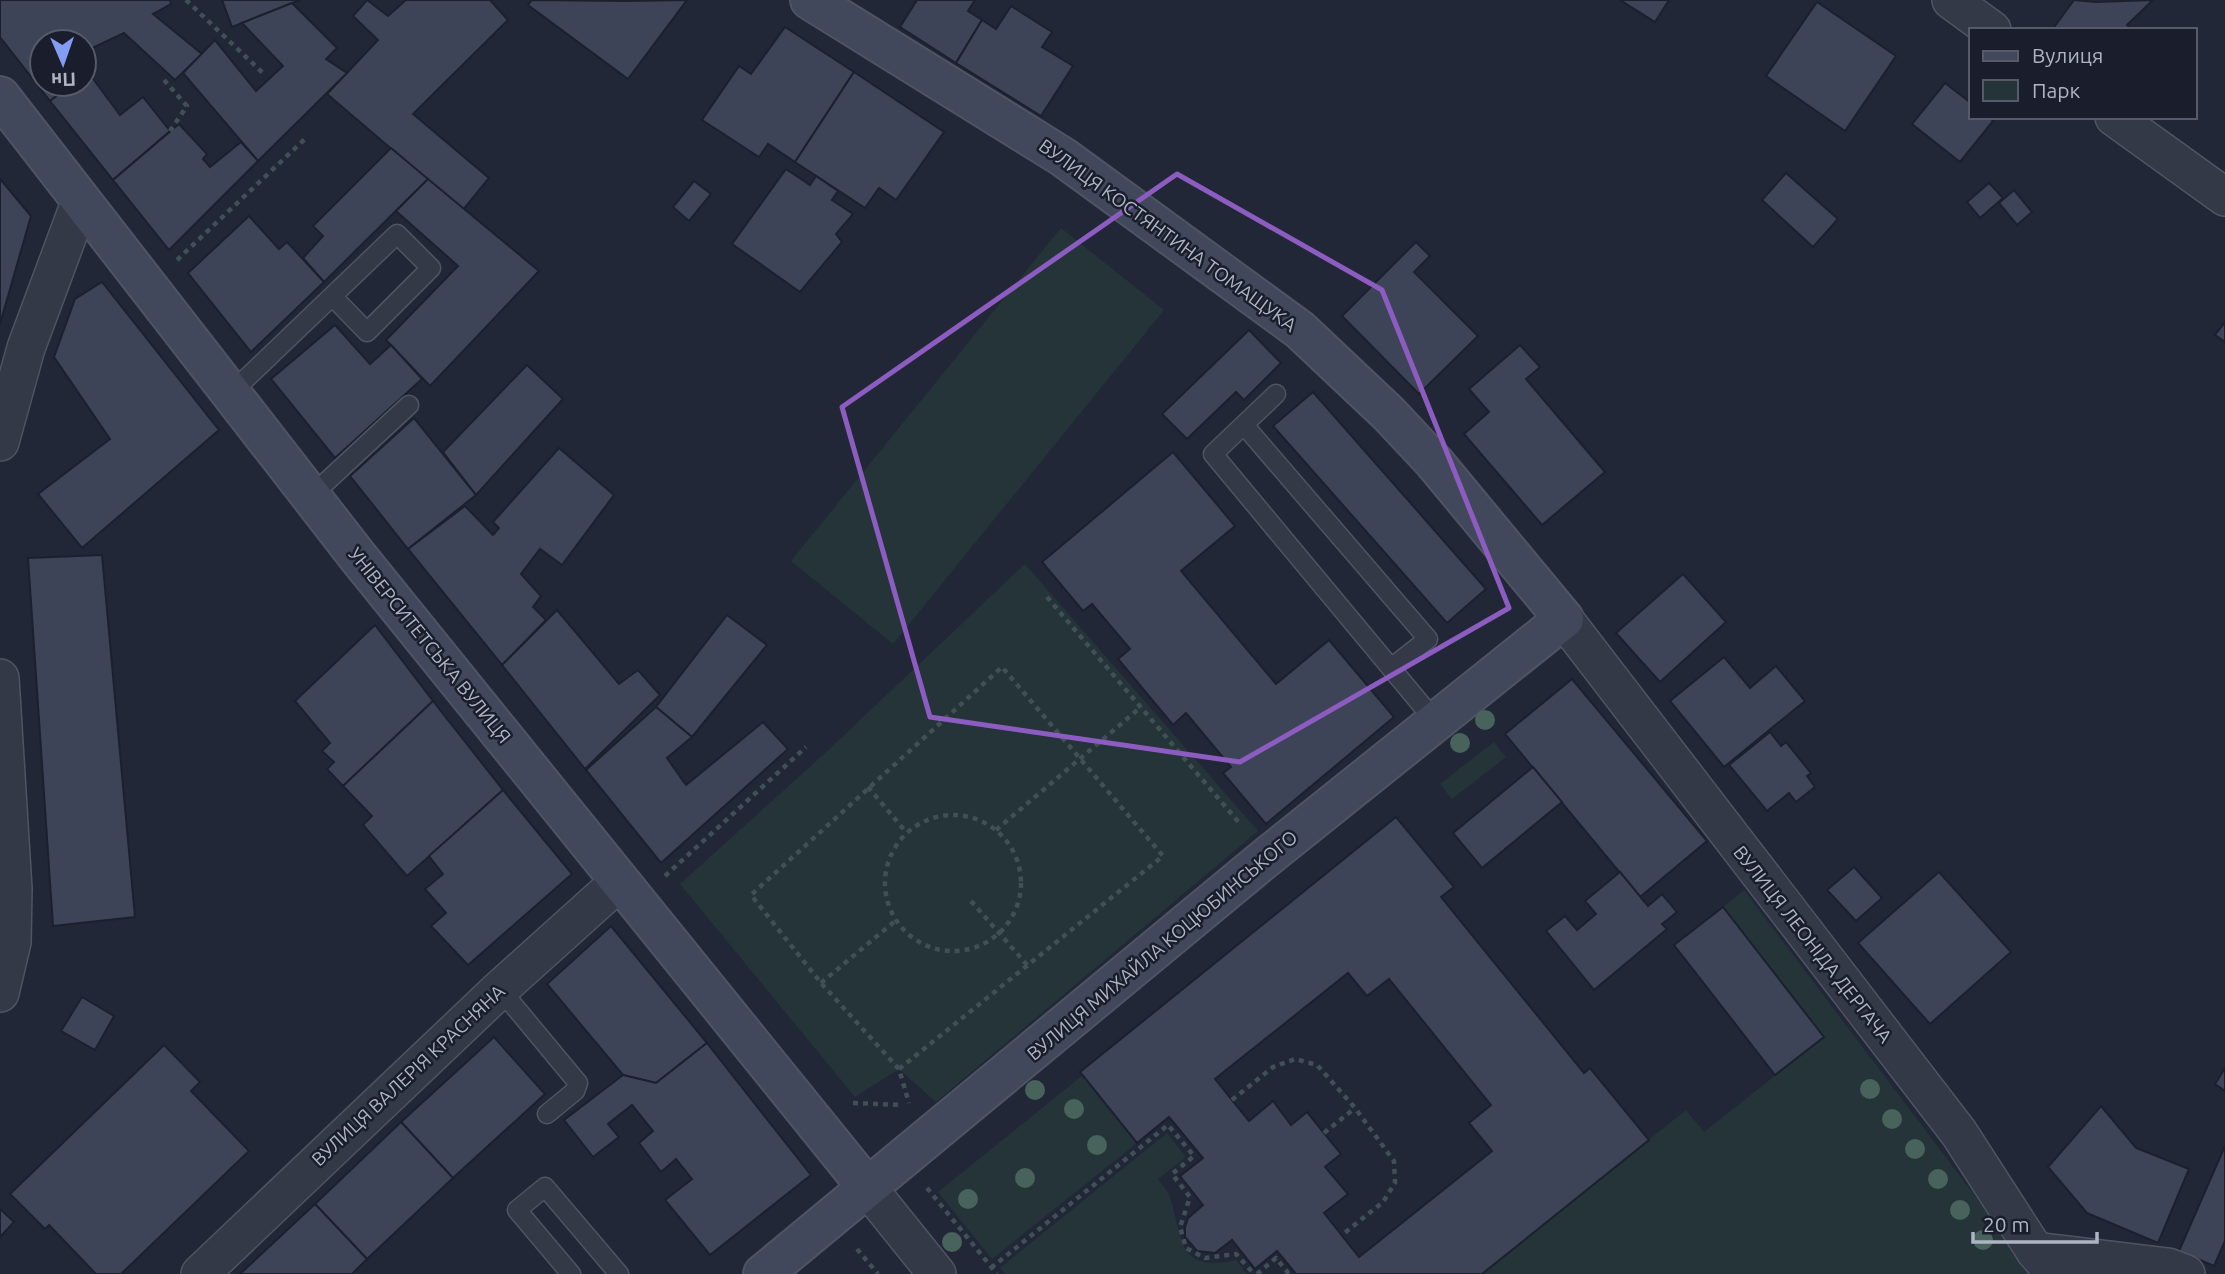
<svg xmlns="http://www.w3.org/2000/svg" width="2225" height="1274" font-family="Ubuntu,sans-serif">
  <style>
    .green { fill: #243439 }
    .building { fill: #3d4457; stroke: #1c202e; stroke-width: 2; fill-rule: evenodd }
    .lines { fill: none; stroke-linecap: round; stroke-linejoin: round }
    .lane-casing { stroke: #4f5462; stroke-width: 21 }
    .street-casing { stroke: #4f5462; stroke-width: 40 }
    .secondary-casing { stroke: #4f5462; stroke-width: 42 }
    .path { stroke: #405056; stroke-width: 4.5; stroke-dasharray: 5 5; stroke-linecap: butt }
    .lane { stroke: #343948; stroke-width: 18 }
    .street { stroke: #343948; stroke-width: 37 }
    .secondary { stroke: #42485b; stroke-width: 38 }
    .tree { fill: #48635b }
    .marked { fill: none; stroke: #8d5cc1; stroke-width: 5; stroke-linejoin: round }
    .labels { text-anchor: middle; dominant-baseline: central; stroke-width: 5; stroke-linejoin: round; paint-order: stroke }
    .street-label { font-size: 19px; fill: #afb4c4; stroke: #1a1e2c }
  </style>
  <rect width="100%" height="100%" fill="#212737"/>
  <g class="green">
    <polygon points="1061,228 1164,310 893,644 791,561"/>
    <polygon points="1025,564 1258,831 936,1102 899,1069 855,1097 680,884 823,755"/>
    <polygon points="1494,742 1506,757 1452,799 1440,784"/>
    <polygon points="1744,890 2034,1274 1482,1274 1686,1110 1704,1132 1824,1037 1723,907"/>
    <polygon points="1083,1075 1137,1143 992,1259 938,1192"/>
    <path d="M1167 1133 1186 1157 1158 1179C1162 1185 1168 1191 1170 1197 1183 1237 1176 1274 1236 1260L1247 1274H1005L1000 1268Z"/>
  </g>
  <g class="building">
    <polygon points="0,0 170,0 171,4 153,14 202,54 175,80 124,33 84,52 84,42 42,42 42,84 72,84 50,101 0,37"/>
    <polygon points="222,0 300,0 232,27"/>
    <polygon points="367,0 388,16 406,0 490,0 508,20 413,114 489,178 463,210 327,94 378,40 353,16"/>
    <polygon points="532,0 626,1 687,0 628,79 528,5"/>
    <polygon points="917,0 975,0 968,11 982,20 956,63 900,27"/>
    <polygon points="1620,0 1669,0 1655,22"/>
    <polygon points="2074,0 2096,2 2153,0 2127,25 2133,30 2052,30"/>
    <polygon points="1817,2 1896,56 1845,131 1766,76"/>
    <polygon points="292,3 337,48 326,59 347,73 258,161 183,73 215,40 256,91 283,66 242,23"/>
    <polygon points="1011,6 1052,32 1042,47 1073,66 1041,116 956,63 982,20 996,29"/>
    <polygon points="785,27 854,72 795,162 768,144 759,157 702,120 739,66 751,74"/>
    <polygon points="88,72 120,115 143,97 170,131 113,180 50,101 72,84 84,84 84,75"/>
    <polygon points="854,72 944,132 896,200 879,188 865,208 795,162"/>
    <polygon points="1945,83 1971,103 1971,117 1989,117 1993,121 1960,162 1912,124"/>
    <polygon points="179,124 207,154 203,159 210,167 241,142 258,161 169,250 113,180"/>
    <polygon points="391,148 428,179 324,282 303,258 323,236 313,226"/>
    <polygon points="786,169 810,185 816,176 838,191 832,200 853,214 836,234 842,242 800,292 732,244"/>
    <polygon points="1786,173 1838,219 1813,247 1762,200"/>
    <polygon points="0,179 31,216 0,324"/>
    <polygon points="428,179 539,271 430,386 386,340 458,266 396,211"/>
    <polygon points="694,181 711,194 689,221 673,207"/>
    <polygon points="1989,183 2003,198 1980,218 1967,202"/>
    <polygon points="2014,190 2032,212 2017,225 1999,203"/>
    <polygon points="249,216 279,249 287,242 324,282 251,352 188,273"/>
    <polygon points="1416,242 1430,256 1414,272 1478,336 1419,394 1342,316"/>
    <polygon points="102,282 219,430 82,548 38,494 110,439 54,357 75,299"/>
    <polygon points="2225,322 2225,342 2215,335"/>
    <polygon points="335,325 370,364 391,345 422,379 335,458 271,379"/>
    <polygon points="1249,330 1281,363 1244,400 1236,392 1187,439 1162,414"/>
    <polygon points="1520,345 1540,367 1526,379 1605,472 1542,525 1464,434 1489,412 1469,389"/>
    <polygon points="527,365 563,399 476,495 443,452"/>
    <polygon points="1313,392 1486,589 1447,623 1273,426"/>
    <polygon points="414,418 476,495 408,549 350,476"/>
    <polygon points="559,448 614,495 562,565 540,549 521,574 541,596 533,607 546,620 502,665 408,549 465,506 493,535 499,528 493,522"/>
    <polygon points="1173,452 1235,526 1181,571 1276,684 1329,640 1394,717 1266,824 1223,773 1231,767 1186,713 1173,725 1118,659 1130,649 1092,604 1083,611 1042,562"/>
    <polygon points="102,555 135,917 53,926 28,558"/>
    <polygon points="1683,574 1726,622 1660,682 1616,633"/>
    <polygon points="557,610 619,684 638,670 660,695 585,769 502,665"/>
    <polygon points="727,615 767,645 692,737 656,707"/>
    <polygon points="375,625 433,701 343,786 327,769 334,762 322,751 330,743 295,701"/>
    <polygon points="1724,657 1750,688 1776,666 1805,701 1724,767 1670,701"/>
    <polygon points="1572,679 1707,841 1640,897 1505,734"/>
    <polygon points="433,701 503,790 407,876 363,825 372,816 343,786"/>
    <polygon points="656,707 692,737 667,758 686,785 763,722 788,749 661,863 586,770"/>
    <polygon points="1770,732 1781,746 1786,742 1811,773 1807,776 1815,787 1796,802 1789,793 1767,811 1729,765"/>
    <polygon points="1533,767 1562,802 1482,868 1453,833"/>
    <polygon points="503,790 572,874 468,965 431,926 446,913 425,889 443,874 429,856"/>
    <path d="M1396 817 1454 887 1441 897 1584 1073 1590 1068 1649 1140 1482 1274H1296L1277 1251 1255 1269 1232 1240 1215 1253 1197 1251 1185 1237V1227L1188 1218 1203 1205 1180 1176 1203 1158 1169 1117 1137 1143 1080 1072ZM1348 973 1367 996 1389 979 1491 1105 1469 1123 1492 1151 1359 1257 1324 1213 1348 1194 1325 1167 1341 1154 1307 1112 1291 1125 1273 1101 1249 1121 1215 1079Z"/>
    <polygon points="1854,867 1882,898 1856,921 1827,890"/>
    <polygon points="1620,872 1648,906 1662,894 1677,912 1662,924 1667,929 1594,990 1546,931 1565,916 1577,930 1596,914 1585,901"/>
    <polygon points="1939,872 2011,952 1930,1024 1858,943"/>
    <polygon points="1723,907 1824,1037 1775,1075 1674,945"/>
    <polygon points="611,926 707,1043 656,1083 623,1075 547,984"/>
    <polygon points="82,997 114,1016 95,1050 61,1031"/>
    <polygon points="494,1037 545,1094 453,1178 401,1122"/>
    <polygon points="707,1043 811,1175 710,1255 665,1200 692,1179 676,1159 661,1172 639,1143 653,1131 632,1105 608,1124 619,1137 593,1157 564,1120 623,1075 656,1083"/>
    <polygon points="164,1045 200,1082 191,1091 249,1151 121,1274 96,1274 49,1225 45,1229 10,1194"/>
    <polygon points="2225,1068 2225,1091 2215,1084"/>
    <polygon points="2101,1106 2136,1148 2189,1169 2158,1243 2087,1213 2048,1167"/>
    <polygon points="401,1122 453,1178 367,1259 315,1204"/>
    <polygon points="2225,1146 2225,1241 2214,1266 2179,1251"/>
    <polygon points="315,1204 367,1259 352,1274 240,1274"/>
    <polygon points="0,1209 14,1222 0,1237"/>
  </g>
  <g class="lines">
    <g class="lane-casing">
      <g id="lane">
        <polyline points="231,393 397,234 431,268 367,332 333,297"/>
        <polyline points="1276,394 1213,454 1435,721"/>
        <polyline points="1244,425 1428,639 1391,668"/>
        <polyline points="311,496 409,405"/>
        <polyline points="500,989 578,1083 575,1091 547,1114"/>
        <polyline points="571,1274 517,1210 545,1187 619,1274"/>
      </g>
    </g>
    <g class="street-casing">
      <g id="street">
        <polyline points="1951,0 1992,30"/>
        <polyline points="2114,117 2225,197"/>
        <polyline points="0,442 26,348 81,200"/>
        <polyline points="1564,619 1959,1133 2035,1251 2055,1274"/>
        <polyline points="0,678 13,889 12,942 0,993"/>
        <polyline points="867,1187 937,1274"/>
        <polyline points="2035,1251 2168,1267 2186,1274"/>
        <polyline points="200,1274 500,989 620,881"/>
      </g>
    </g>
    <g class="secondary-casing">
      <g id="secondary">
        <polyline points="0,96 358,557 867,1187"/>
        <polyline points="763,1274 1268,856 1564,619 1434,462 1389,414 1300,330 1063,157 810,0"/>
      </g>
    </g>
    <g class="path">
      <polyline points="186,0 264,74"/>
      <polyline points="164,80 187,106 170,131"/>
      <polyline points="177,260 306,138"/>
      <polyline points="1047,597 1241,825"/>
      <polyline points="868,787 906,832"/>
      <circle cx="953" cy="883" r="68"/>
      <polyline points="996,830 1141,707"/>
      <polyline points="665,876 806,747"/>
      <polyline points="971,901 1028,966"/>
      <polyline points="821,983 895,921"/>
      <polyline points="899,1069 1163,856 1002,667 751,895 821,983 899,1069 909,1103"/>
      <polyline points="1232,1100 1273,1067 1295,1059 1317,1065 1355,1108 1394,1161 1395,1183 1383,1202 1342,1235"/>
      <polyline points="853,1103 903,1105"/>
      <polyline points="1324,1133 1355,1108"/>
      <polyline points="927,1188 997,1274"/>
      <polyline points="857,1249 878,1274"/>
      <polyline points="991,1268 1168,1125 1194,1156 1172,1174 1190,1197 1180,1227 1186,1248 1205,1258 1236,1254 1254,1274"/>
      <polyline points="1257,1274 1276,1258 1289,1274"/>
    </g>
    <use href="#lane" class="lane"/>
    <use href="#street" class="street"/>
    <use href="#secondary" class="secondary"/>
  </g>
  <g class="tree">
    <circle cx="1485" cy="720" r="10"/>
    <circle cx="1460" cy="743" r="10"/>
    <circle cx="1870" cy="1089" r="10"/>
    <circle cx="1035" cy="1090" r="10"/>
    <circle cx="1074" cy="1109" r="10"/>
    <circle cx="1892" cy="1119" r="10"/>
    <circle cx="1097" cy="1145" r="10"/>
    <circle cx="1915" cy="1149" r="10"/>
    <circle cx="1025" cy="1178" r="10"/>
    <circle cx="1938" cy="1179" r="10"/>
    <circle cx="968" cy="1199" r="10"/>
    <circle cx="1960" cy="1210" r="10"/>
    <circle cx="1983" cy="1240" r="10"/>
    <circle cx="952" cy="1242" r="10"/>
  </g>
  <path class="marked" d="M1177 174 1382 290 1509 608 1240 762 930 717 842 407Z"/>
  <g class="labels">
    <g class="street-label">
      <text transform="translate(1168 235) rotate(36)">ВУЛИЦЯ КОСТЯНТИНА ТОМАЩУКА</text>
      <text transform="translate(430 645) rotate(51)">УНІВЕРСИТЕТСЬКА ВУЛИЦЯ</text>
      <text transform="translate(1813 944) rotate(52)">ВУЛИЦЯ ЛЕОНІДА ДЕРГАЧА</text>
      <text transform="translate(1162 945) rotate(-40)">ВУЛИЦЯ МИХАЙЛА КОЦЮБИНСЬКОГО</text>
      <text transform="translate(408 1075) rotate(-43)">ВУЛИЦЯ ВАЛЕРІЯ КРАСНЯНА</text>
    </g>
  </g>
  <rect x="1969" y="28" width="228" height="91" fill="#1a1e2c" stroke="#565a69" stroke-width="2"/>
  <rect x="1983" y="51" width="35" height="10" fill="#42485b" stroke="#565a69" stroke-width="2"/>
  <text x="2032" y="63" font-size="21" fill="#afb4c4">Вулиця</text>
  <rect x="1983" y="80" width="35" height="21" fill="#243439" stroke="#565a69" stroke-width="2"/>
  <text x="2032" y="98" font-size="21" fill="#afb4c4">Парк</text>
  <g transform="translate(63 63) rotate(178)"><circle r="33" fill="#1a1e2c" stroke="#565a69" stroke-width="2"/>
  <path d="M0-5L12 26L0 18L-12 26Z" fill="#839df5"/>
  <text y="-10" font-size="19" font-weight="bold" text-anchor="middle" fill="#afb4c4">Пн</text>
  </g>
  <path d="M1973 1232v10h124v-10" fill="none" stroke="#afb4c4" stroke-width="3.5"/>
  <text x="1983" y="1232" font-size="21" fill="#afb4c4" stroke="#1a1e2c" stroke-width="5" paint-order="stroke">20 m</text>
</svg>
